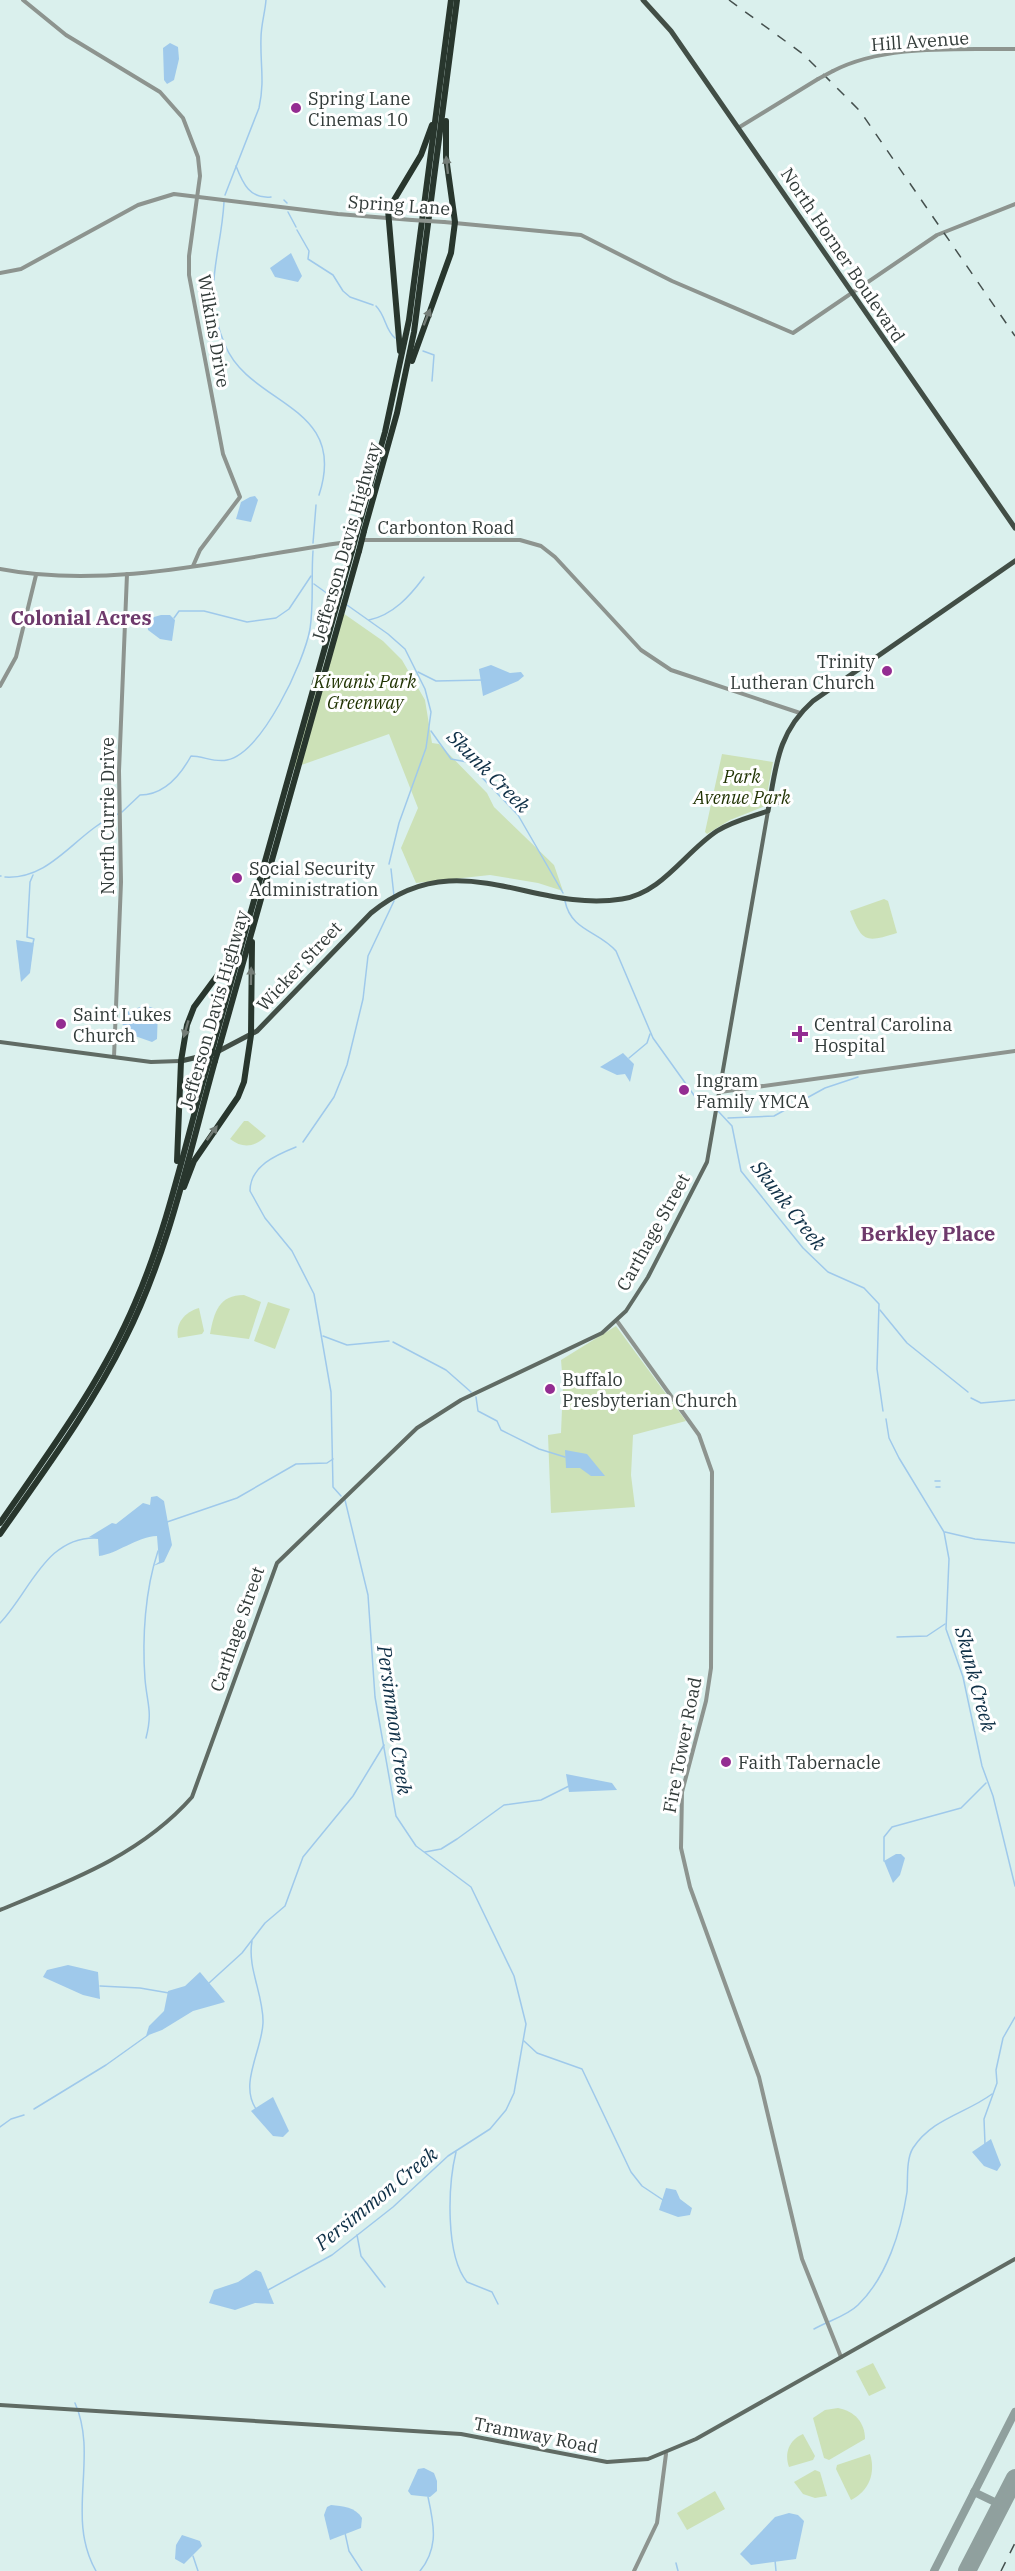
<svg xmlns="http://www.w3.org/2000/svg" width="1015" height="2571" font-family="'IBM Plex Serif',serif">
  <style>
    .green { fill: #cce1b7 }
    .water { fill: #9fc9eb }
    .lines { fill: none; stroke-linecap: round; stroke-linejoin: round }
    .stream { stroke: #9fc9eb; stroke-width: 1.5 }
    .taxiway { stroke: #90a09e; stroke-width: 8 }
    .runway { stroke: #90a09e; stroke-width: 18 }
    .tertiary { stroke: #8d948f; stroke-width: 4 }
    .secondary { stroke: #606b64; stroke-width: 4 }
    .primary { stroke: #424e46; stroke-width: 5 }
    .motorway { stroke: #28362d; stroke-width: 6 }
    .rail { stroke: #45504e; stroke-width: 1.5; stroke-dasharray: 10 10; stroke-linecap: butt }
    .tertiary-bridge { stroke: #8d948f; stroke-width: 4 }
    .motorway-bridge { stroke: #28362d; stroke-width: 6 }
    .oneway { fill: #737c76 }
    .poi-dot { fill: #942d92; stroke: #fff; stroke-width: 2 }
    .labels { text-anchor: middle; dominant-baseline: central; stroke-width: 6; stroke-linejoin: round; paint-order: stroke }
    .street-label { font-size: 18px; fill: #323b39; stroke: #fff }
    .poi-label { font-size: 18px; fill: #323b39; stroke: #fff; text-anchor: start }
    .park-label { font-size: 18px; font-style: italic; fill: #1f3201; stroke: #fff }
    .neighbourhood-label { font-size: 20px; font-weight: bold; fill: #6e3a6c; stroke: #fff }
    .water-label { font-size: 20px; font-style: italic; fill: #0e2f46; stroke: #fff }
  </style>
  <rect width="100%" height="100%" fill="#daf0ed"/>
  <g class="green">
    <polygon points="340,611 383,641 402,660 425,700 432,743 439,744 487,793 494,807 554,865 563,891 538,883 490,875 416,883 401,848 418,808 389,734 293,768"/>
    <polygon points="722,754 773,762 765,806 730,820 707,834 705,832"/>
    <path d="M884 899 888 901 897 933C865 943 862 942 850 911Z"/>
    <path d="M244 1121H248L266 1136C255 1147 243 1149 230 1139Z"/>
    <path d="M244 1295 261 1302 249 1339 210 1334C214 1312 219 1295 244 1295Z"/>
    <polygon points="268,1302 290,1309 275,1349 254,1341"/>
    <path d="M199 1308 204 1331 202 1334 178 1338C175 1323 185 1312 199 1308Z"/>
    <polygon points="616,1326 686,1421 633,1435 631,1475 635,1507 551,1513 548,1435 561,1433 563,1385 561,1360"/>
    <polygon points="873,2363 886,2388 869,2396 856,2371"/>
    <path d="M838 2408C854 2411 865 2422 865 2439L829 2460 824 2458 813 2418 825 2410Z"/>
    <path d="M803 2434 815 2456 813 2460 789 2467C784 2453 789 2440 803 2434Z"/>
    <path d="M870 2454C876 2473 869 2491 851 2500L836 2469 837 2465Z"/>
    <polygon points="815,2470 820,2472 827,2496 815,2498 803,2494 794,2482"/>
    <polygon points="715,2491 725,2509 687,2530 677,2513"/>
  </g>
  <g class="water">
    <polygon points="170,43 178,47 179,59 174,80 167,84 164,80 163,48"/>
    <polygon points="291,253 302,276 298,282 275,277 270,268"/>
    <polygon points="250,497 255,496 258,500 251,522 236,519 241,502"/>
    <polygon points="161,615 170,615 175,620 172,641 160,639 148,630 147,619"/>
    <polygon points="491,665 510,673 521,672 524,676 518,681 483,696 479,669"/>
    <polygon points="16,940 34,943 30,973 21,982"/>
    <polygon points="145,1005 158,1010 157,1039 152,1042 135,1036 120,1022 122,1014"/>
    <polygon points="623,1053 634,1064 630,1082 625,1074 617,1075 600,1067"/>
    <polygon points="565,1450 587,1454 605,1476 591,1476 580,1468 566,1468"/>
    <path d="M157 1496 164 1501 172 1545 164 1562 153 1566 159 1562 157 1536C136 1537 117 1554 99 1556L98 1539 89 1537 112 1523 116 1524 143 1503 150 1505 151 1497Z"/>
    <polygon points="566,1774 612,1783 617,1790 569,1792"/>
    <polygon points="896,1854 901,1854 905,1858 900,1875 893,1883 884,1861"/>
    <polygon points="68,1965 98,1972 100,1999 83,1995 43,1977 47,1970"/>
    <polygon points="200,1972 225,2002 193,2011 162,2030 146,2036 149,2026 164,2011 168,1991 185,1986"/>
    <polygon points="273,2097 289,2131 283,2137 273,2136 251,2111"/>
    <polygon points="991,2139 1001,2165 997,2171 984,2166 972,2152"/>
    <polygon points="666,2188 676,2190 680,2199 692,2208 690,2215 678,2217 659,2210"/>
    <polygon points="256,2270 261,2272 274,2304 255,2303 235,2310 209,2303 214,2290 238,2282"/>
    <polygon points="424,2468 434,2473 437,2481 437,2491 430,2497 411,2495 408,2491 418,2469"/>
    <path d="M331 2505C343 2506 355 2507 362 2518L361 2528 330 2540 324 2515 327 2507Z"/>
    <polygon points="789,2513 798,2515 804,2521 796,2559 751,2565 740,2554 775,2517"/>
    <polygon points="182,2535 200,2541 202,2546 184,2564 175,2559 176,2545"/>
  </g>
  <g class="lines">
    <g class="stream">
      <path d="M236 166C243 184 250 199 271 197"/>
      <path d="M225 195 259 108C265 81 260 64 261 38 261 25 265 13 266 0"/>
      <polyline points="284,200 287,203"/>
      <path d="M224 202C221 257 201 289 225 345 250 406 349 404 319 495"/>
      <polyline points="288,212 296,227"/>
      <polyline points="297,230 309,251 308,259 333,275 343,291 350,297 373,305"/>
      <path d="M376 306C386 316 385 330 395 338"/>
      <polyline points="423,351 434,355 432,381"/>
      <polyline points="313,543 316,505"/>
      <polyline points="314,584 335,599"/>
      <polyline points="347,605 388,634 405,649 425,689 431,712 426,748 399,823 389,864"/>
      <polyline points="174,618 179,611 204,611 247,622 276,618 289,609 311,576"/>
      <path d="M369 620C393 615 410 596 424 577"/>
      <polyline points="418,672 436,681 483,680"/>
      <polyline points="431,731 451,759 467,762 518,815 563,893"/>
      <path d="M122 812 140 795C164 795 180 776 191 756 203 756 215 763 227 760 262 753 304 662 310 629 314 602 311 578 313 551"/>
      <polyline points="391,869 394,896"/>
      <polyline points="0,876 1,876"/>
      <path d="M5 877C53 880 76 831 118 814"/>
      <path d="M565 901C571 931 599 931 616 951L653 1038 696 1098 713 1109"/>
      <polyline points="33,943 34,939 27,937 30,882 33,875"/>
      <polyline points="629,1058 647,1043 650,1034"/>
      <polyline points="718,1111 732,1126 741,1171 803,1248 828,1272 864,1288 879,1304 877,1369 883,1411"/>
      <polyline points="728,1118 774,1116 825,1088 858,1077"/>
      <polyline points="303,1142 334,1097 347,1065 363,999 368,956 394,901"/>
      <path d="M296 1147C276 1155 250 1166 250 1191L265 1218 292 1251 314 1294 331 1392 333 1487 341 1496"/>
      <polyline points="880,1310 907,1343 968,1392"/>
      <polyline points="323,1336 347,1345 389,1341"/>
      <polyline points="393,1342 446,1370 471,1392"/>
      <polyline points="476,1397 478,1411 497,1421 501,1430 539,1449 565,1457"/>
      <polyline points="971,1398 981,1403 1015,1400"/>
      <polyline points="886,1419 889,1438 899,1458 944,1532 949,1559 946,1629 963,1677 982,1766 993,1796 1015,1886"/>
      <polyline points="935,1481 940,1481"/>
      <polyline points="936,1487 940,1487"/>
      <polyline points="167,1522 237,1498 296,1464 327,1463 333,1459"/>
      <polyline points="945,1532 975,1539 1015,1543"/>
      <path d="M0 1623C30 1592 46 1535 98 1538"/>
      <polyline points="897,1637 927,1636 945,1624"/>
      <path d="M146 1738C153 1711 147 1704 145 1679 142 1638 145 1590 158 1551"/>
      <polyline points="425,1852 441,1849 457,1839 504,1805 541,1800 569,1786"/>
      <polyline points="884,1861 884,1837 892,1827 961,1808 986,1783"/>
      <path d="M252 1941C247 1968 264 1996 263 2023 262 2050 239 2084 256 2109"/>
      <polyline points="209,1983 242,1953 265,1923 285,1906 303,1857 353,1796 384,1745"/>
      <polyline points="100,1986 140,1988 169,1993"/>
      <polyline points="524,2041 537,2053 582,2069 631,2172 642,2186 663,2200"/>
      <polyline points="34,2109 106,2065 148,2035"/>
      <polyline points="0,2127 11,2119 24,2115"/>
      <polyline points="985,2144 984,2119 997,2083 996,2070 1003,2038 1015,2017"/>
      <path d="M456 2152C448 2185 445 2255 467 2282L492 2292 498 2304"/>
      <polyline points="357,2235 361,2256 385,2287"/>
      <polyline points="268,2290 332,2255 393,2207 448,2156 490,2129 506,2110 514,2093 526,2024 514,1976 471,1887 416,1846 396,1816 375,1697 368,1595 345,1500"/>
      <path d="M814 2329C828 2321 847 2316 858 2305 887 2277 901 2231 907 2192 908 2179 906 2159 913 2148 933 2118 965 2114 992 2094"/>
      <path d="M75 2403C99 2457 65 2517 96 2571"/>
      <polyline points="345,2533 349,2551 362,2571"/>
      <polyline points="193,2556 198,2571"/>
      <polyline points="775,2560 776,2571"/>
      <polyline points="676,2563 678,2571"/>
      <path d="M420 2571C439 2548 434 2524 428 2497"/>
    </g>
    <g class="taxiway">
      <polyline points="974,2492 1001,2505"/>
      <polyline points="934,2571 1015,2412"/>
    </g>
    <polyline class="runway" points="967,2571 1015,2478"/>
    <g class="tertiary">
      <polyline points="23,0 66,35 160,92 183,118 198,157 200,176 189,256 189,275 223,454 240,497 200,550 193,566"/>
      <path d="M833 71C885 44 956 50 1015 49"/>
      <polyline points="738,128 818,79"/>
      <polyline points="444,222 581,235 672,281 793,333 937,235 1015,204"/>
      <polyline points="0,273 21,269 138,205 174,194 338,214 412,220"/>
      <polyline points="361,540 520,540 541,546 555,557 641,650 671,670 800,713"/>
      <path d="M0 569C114 591 241 556 354 541"/>
      <polyline points="0,686 16,657 36,575"/>
      <polyline points="114,1057 121,882 119,771 127,574"/>
      <polyline points="720,1092 1015,1051"/>
      <polyline points="617,1321 699,1435 712,1472 711,1668 706,1701 682,1792 681,1848 690,1887 759,2077 802,2259 841,2357"/>
      <polyline points="634,2571 657,2523 666,2454"/>
    </g>
    <g class="secondary">
      <polyline points="0,1042 151,1062 180,1061"/>
      <path d="M0 1910C70 1881 141 1855 192 1797L277 1563 417 1428 461 1400 602 1333 626 1311 648 1277 707 1162 768 811"/>
      <polyline points="0,2405 461,2434 607,2462 648,2459 696,2439 1015,2259"/>
    </g>
    <g class="primary">
      <polyline points="643,0 671,31 1015,528"/>
      <polyline points="771,797 776,802 783,803"/>
      <path d="M181 1061 215 1053 257 1031 371 913C457 841 534 914 622 899 662 893 685 852 717 831 733 821 751 817 768 811 776 767 777 733 813 701L1015 561"/>
    </g>
    <g class="motorway">
      <polyline points="400,351 388,210 421,155 432,125"/>
      <polyline points="412,361 451,253 455,222 446,157 446,121"/>
      <polyline points="364,531 397,413 414,332 457,0"/>
      <polyline points="357,532 385,432 409,320 451,0"/>
      <polyline points="221,1041 359,551"/>
      <polyline points="214,1043 352,551"/>
      <polyline points="177,1161 181,1061 187,1025 194,1007 231,957 242,933"/>
      <polyline points="184,1187 194,1161 238,1097 244,1082 251,1035 252,942"/>
      <path d="M0 1523C49 1452 101 1383 135 1303 168 1227 185 1144 208 1064"/>
      <path d="M0 1534C44 1471 91 1408 125 1339 169 1252 189 1154 215 1061"/>
    </g>
    <g class="rail">
      <polyline points="729,0 803,54 860,111 1015,336"/>
      <polyline points="1001,2571 1015,2543"/>
    </g>
    <g class="tertiary-bridge">
      <polyline points="818,79 833,71"/>
      <polyline points="412,220 444,222"/>
    </g>
    <g class="motorway-bridge">
      <polyline points="352,551 357,532"/>
      <polyline points="359,551 364,531"/>
      <polyline points="215,1061 221,1041"/>
      <polyline points="208,1064 214,1043"/>
    </g>
  </g>
  <defs><path id="oneway-solid" d="M-6-.8H1V-3.2L6.5 0L1 3.2V.8H-6Z" transform="scale(1.5)"/></defs>
  <g class="oneway">
    <use href="#oneway-solid" transform="translate(447 165) rotate(-96)"/>
    <use href="#oneway-solid" transform="translate(427 317) rotate(-68)"/>
    <use href="#oneway-solid" transform="translate(251 976) rotate(-89)"/>
    <use href="#oneway-solid" transform="translate(186 1029) rotate(106)"/>
    <use href="#oneway-solid" transform="translate(212 1133) rotate(-54)"/>
  </g>
  <g class="poi-dot">
    <circle cx="296" cy="108" r="6"/>
    <circle cx="887" cy="671" r="6"/>
    <circle cx="237" cy="878" r="6"/>
    <circle cx="61" cy="1024" r="6"/>
    <path d="M797 1025h6v6h6v6h-6v6h-6v-6h-6v-6h6z"/>
    <circle cx="684" cy="1090" r="6"/>
    <circle cx="550" cy="1389" r="6"/>
    <circle cx="726" cy="1762" r="6"/>
  </g>
  <g class="labels">
    <g class="street-label">
      <text transform="translate(920 41) rotate(-4)">Hill Avenue</text>
      <text transform="translate(399 205) rotate(4)">Spring Lane</text>
      <text transform="translate(843 255) rotate(56)">North Horner Boulevard</text>
      <text transform="translate(214 331) rotate(80)">Wilkins Drive</text>
      <text x="446" y="527">Carbonton Road</text>
      <text transform="translate(346 542) rotate(-74)">Jefferson Davis Highway</text>
      <text transform="translate(107 816) rotate(-90)">North Currie Drive</text>
      <text transform="translate(299 966) rotate(-47)">Wicker Street</text>
      <text transform="translate(214 1010) rotate(-74)">Jefferson Davis Highway</text>
      <text transform="translate(653 1232) rotate(-61)">Carthage Street</text>
      <text transform="translate(237 1629) rotate(-71)">Carthage Street</text>
      <text transform="translate(682 1745) rotate(-79)">Fire Tower Road</text>
      <text transform="translate(536 2435) rotate(11)">Tramway Road</text>
    </g>
    <g class="poi-label">
      <text x="308" y="98">Spring Lane<tspan x="308" dy="21">Cinemas 10</tspan></text>
      <text x="875" y="661" text-anchor="end">Trinity<tspan x="875" dy="21">Lutheran Church</tspan></text>
      <text x="249" y="868">Social Security<tspan x="249" dy="21">Administration</tspan></text>
      <text x="73" y="1014">Saint Lukes<tspan x="73" dy="21">Church</tspan></text>
      <text x="814" y="1024">Central Carolina<tspan x="814" dy="21">Hospital</tspan></text>
      <text x="696" y="1080">Ingram<tspan x="696" dy="21">Family YMCA</tspan></text>
      <text x="562" y="1379">Buffalo<tspan x="562" dy="21">Presbyterian Church</tspan></text>
      <text x="738" y="1762">Faith Tabernacle</text>
    </g>
    <g class="park-label">
      <text x="365" y="681">Kiwanis Park<tspan x="365" dy="21">Greenway</tspan></text>
      <text x="742" y="776">Park<tspan x="742" dy="21">Avenue Park</tspan></text>
    </g>
    <g class="neighbourhood-label">
      <text x="81" y="617">Colonial Acres</text>
      <text x="928" y="1233">Berkley Place</text>
    </g>
    <g class="water-label">
      <text transform="translate(489 771) rotate(45)">Skunk Creek</text>
      <text transform="translate(789 1205) rotate(52)">Skunk Creek</text>
      <text transform="translate(976 1679) rotate(75)">Skunk Creek</text>
      <text transform="translate(395 1720) rotate(82)">Persimmon Creek</text>
      <text transform="translate(376 2198) rotate(-39)">Persimmon Creek</text>
    </g>
  </g>
</svg>
